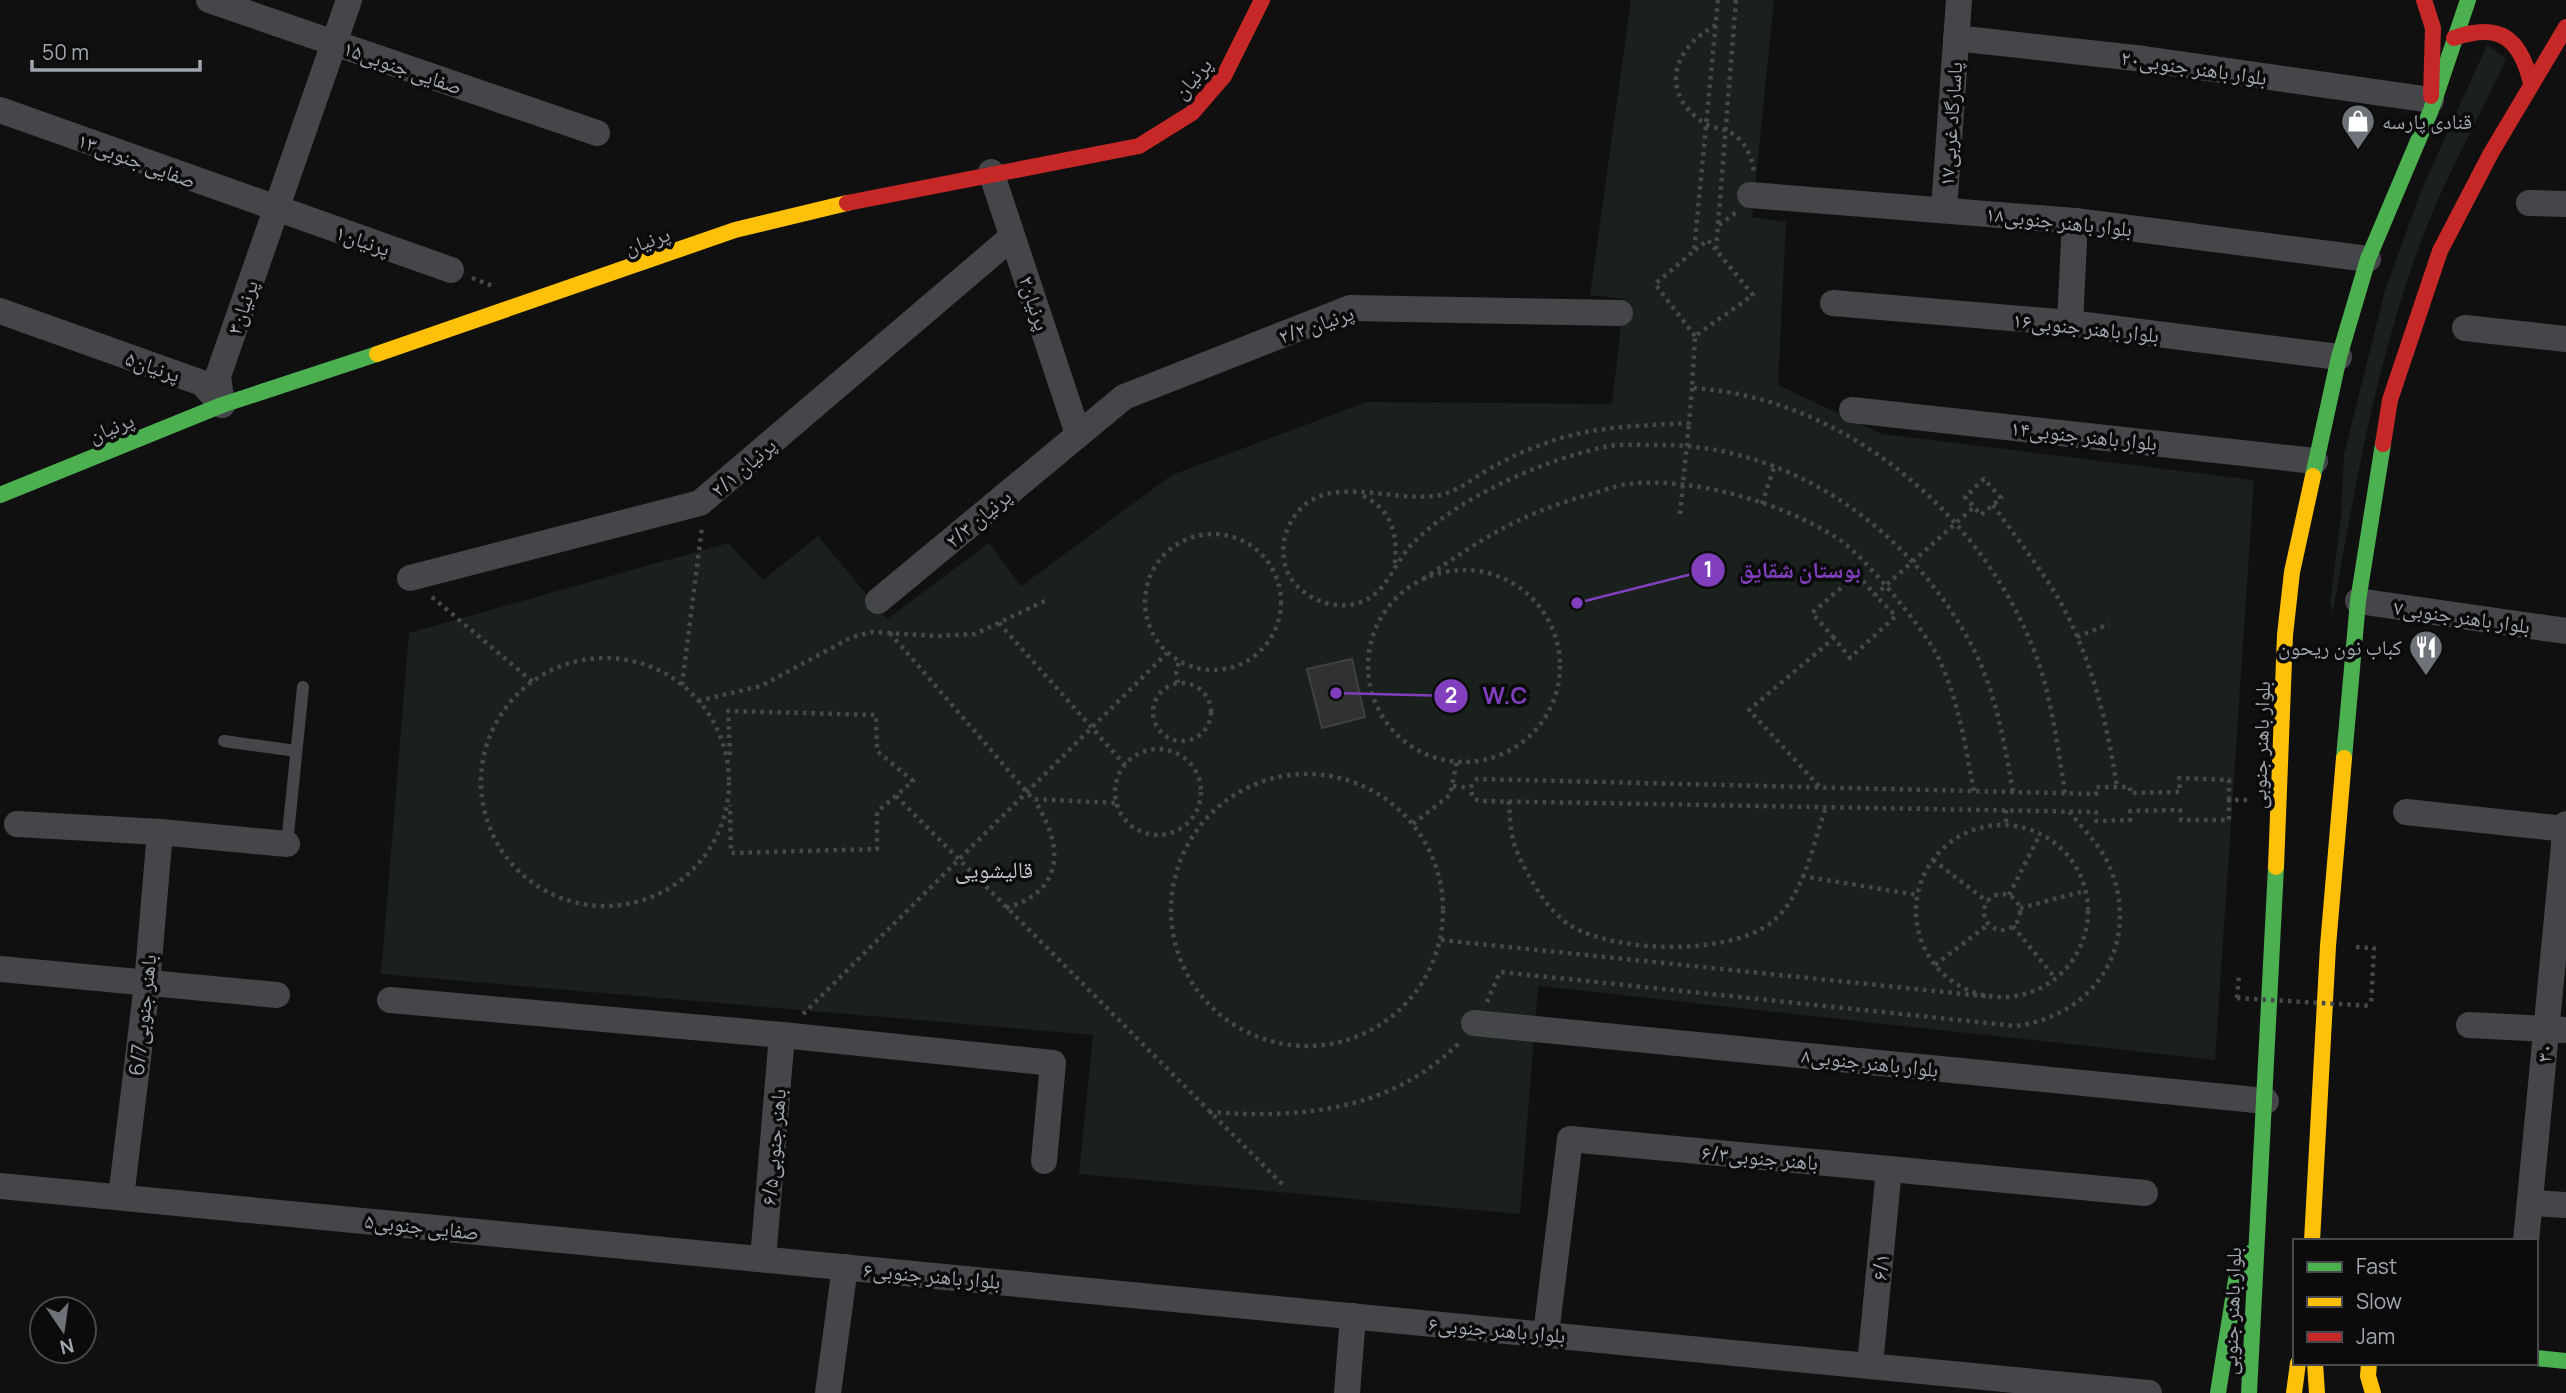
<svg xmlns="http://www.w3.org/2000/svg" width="2566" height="1393" font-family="Manrope,'Noto Naskh Arabic',sans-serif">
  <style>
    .green { fill: #1a201b }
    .building { fill: #313133; stroke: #404144; stroke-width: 2 }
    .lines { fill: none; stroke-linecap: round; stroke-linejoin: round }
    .path { stroke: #46484b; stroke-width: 4.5; stroke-dasharray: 3.5 5; stroke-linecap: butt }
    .lane { stroke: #454649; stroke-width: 12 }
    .street { stroke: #454649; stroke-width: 26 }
    .fast { stroke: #4caf50; stroke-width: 16 }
    .slow { stroke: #ffc107; stroke-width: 16 }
    .jam { stroke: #c62828; stroke-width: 16 }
    .path-bridge { stroke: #46484b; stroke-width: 4.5; stroke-dasharray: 3.5 5; stroke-linecap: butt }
    .labels { text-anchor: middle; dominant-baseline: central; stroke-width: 7; stroke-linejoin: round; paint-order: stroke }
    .street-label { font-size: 21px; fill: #a1a7b1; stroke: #0b0b0c }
    .poi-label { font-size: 21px; fill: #a1a7b1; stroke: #0b0b0c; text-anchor: start }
    .neighbourhood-label { font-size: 23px; fill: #c2c6ce; stroke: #0b0b0c }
    .leader { fill: none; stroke: #813ebd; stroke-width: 2.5 }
    .callout-dot { fill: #813ebd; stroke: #0b0b0c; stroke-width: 2.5 }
    .mark-label { font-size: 21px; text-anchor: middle; font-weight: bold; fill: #fff }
    .callout-label { font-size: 23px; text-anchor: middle; font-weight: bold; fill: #813ebd; stroke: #0b0b0c; stroke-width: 7; stroke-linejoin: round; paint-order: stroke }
  </style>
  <rect width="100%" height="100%" fill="#101011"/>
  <g class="green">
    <polygon points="1631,0 1774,0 1752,217 1786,222 1778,385 1882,434 2254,480 2215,1060 1538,986 1520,1214 1079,1174 1093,1035 381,974 409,633 728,543 763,580 818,536 887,619 989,543 1021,586 1172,475 1367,402 1612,404 1624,299 1590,295"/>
    <path d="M2487 45 2506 59C2479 119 2446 175 2423 236 2377 358 2355 485 2333 612L2330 603 2341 517 2344 455 2385 291 2421 191Z"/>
  </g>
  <polygon class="building" points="1352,659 1365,717 1322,728 1307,669"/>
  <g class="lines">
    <g class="path">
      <path d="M1736 0 1716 250 1753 295 1695 336 1692 388C1841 397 1975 508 2031 643 2051 690 2057 743 2065 793"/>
      <path d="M1716 25C1673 48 1658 92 1704 123 1713 129 1726 128 1734 135 1747 143 1752 159 1754 172"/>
      <polyline points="1719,225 1738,211"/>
      <polyline points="1695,250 1708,240 1716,250"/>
      <polyline points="472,278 493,286"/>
      <polyline points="1695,336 1655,284 1694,251 1718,0"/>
      <path d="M1692 388 1689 423C1638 426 1586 426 1538 446 1524 451 1511 457 1498 464 1480 473 1460 491 1440 495 1388 505 1316 465 1288 528 1282 541 1282 558 1287 571 1299 598 1334 612 1361 602 1387 593 1395 561 1413 543 1460 496 1545 459 1609 446 1623 444 1638 445 1653 445 1788 442 1908 527 1971 644 1996 691 2004 741 2013 792"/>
      <path d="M1363 496C1393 510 1399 538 1394 568"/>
      <polyline points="1762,504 1774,467"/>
      <path d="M1993 505C2015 536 2039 566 2058 598 2091 655 2107 722 2117 787"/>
      <polyline points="1680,514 1689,423"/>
      <circle cx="1213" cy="602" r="68"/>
      <circle cx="1464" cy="666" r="96"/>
      <path d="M1423 579C1482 539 1517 515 1587 495 1600 492 1614 486 1628 484 1694 476 1786 504 1840 540 1865 557 1921 626 1936 653 1958 696 1965 745 1974 791"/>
      <polyline points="432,597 533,682"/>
      <polyline points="999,623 1125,765"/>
      <polyline points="890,633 1033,799 1116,803"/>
      <polyline points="2077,637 2109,624"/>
      <polyline points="1834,638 1812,613 1857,574 1875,595"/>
      <circle cx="605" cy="782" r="124"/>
      <circle cx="1182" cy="712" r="29"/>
      <polyline points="1178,683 1176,674 1179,661"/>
      <polyline points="682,685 702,527"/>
      <polyline points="698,701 761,686 852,637 873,632 936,636 975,634 1049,599"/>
      <circle cx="1158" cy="792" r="43"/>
      <polyline points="730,755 728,711 876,715 877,751 913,781 877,812 877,849 731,853 730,805"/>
      <circle cx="1307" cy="910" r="136"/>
      <polyline points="1453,786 1470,788"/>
      <polyline points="1819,786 1749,710 1834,638 1850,658 1896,616 1875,595 1974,507 1981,515 2001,498 1984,479 1965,497 1974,507"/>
      <polyline points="896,796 1283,1185"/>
      <polyline points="2229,800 2229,780 2179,778 2180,792 2130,793 2130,787 2096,787 2096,794 1477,779 1470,788 1473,798 1479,801 2096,812 2096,821 2130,820 2130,811 2180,810 2181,820 2229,820 2229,800 2250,800"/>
      <path d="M1509 801C1510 819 1510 837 1518 854 1528 877 1549 913 1571 926 1617 953 1729 956 1772 922 1804 896 1813 844 1826 807"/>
      <polyline points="2006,810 2006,826"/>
      <polyline points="1413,824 1450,795 1457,761"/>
      <circle cx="2002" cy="911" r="86"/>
      <polyline points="1933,860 1988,902"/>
      <polyline points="1802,876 1917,895"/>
      <circle cx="2002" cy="912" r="18"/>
      <polyline points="2009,895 2040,834"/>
      <path d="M1006 908C1065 891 1064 845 1034 800"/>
      <polyline points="2020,908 2085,891"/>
      <polyline points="2013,926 2055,978"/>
      <polyline points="1441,940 1992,997"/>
      <polyline points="2356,947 2374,948 2371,1006"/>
      <polyline points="1935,965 1989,924"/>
      <polyline points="2237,998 2239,974"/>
      <path d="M1487 1002 1500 972 2016 1026C2098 1015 2143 940 2108 863 2099 844 2082 828 2069 811"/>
      <polyline points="803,1014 1167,653"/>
      <path d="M1209 1112C1302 1119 1392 1111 1461 1041"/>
    </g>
    <g class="lane">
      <polyline points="224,741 296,751"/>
      <polyline points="287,844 303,687"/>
    </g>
    <g class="street">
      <polyline points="209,0 597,133"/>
      <polyline points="1956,38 2144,59 2431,100"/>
      <polyline points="0,110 451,270"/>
      <polyline points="991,172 1078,434"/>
      <polyline points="1750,195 2075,221 2368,259"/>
      <polyline points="2529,203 2566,204"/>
      <polyline points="1944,209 1959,0"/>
      <polyline points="1833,303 2070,323 2339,357"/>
      <polyline points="0,311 202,383 222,405"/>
      <polyline points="2070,323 2075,221"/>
      <polyline points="2465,328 2566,339"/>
      <polyline points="222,405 218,376 349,0"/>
      <polyline points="1852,410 2315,461"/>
      <polyline points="410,578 700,503 1012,237"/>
      <polyline points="878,601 1124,397 1350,308 1620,313"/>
      <polyline points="2358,601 2566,631"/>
      <polyline points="2406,812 2566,829"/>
      <polyline points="17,824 160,832 287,844"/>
      <polyline points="0,969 277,995"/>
      <polyline points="390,1000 782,1035 1053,1063 1044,1161"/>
      <polyline points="1474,1023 2266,1101"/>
      <polyline points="2469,1025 2566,1030"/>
      <polyline points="0,1186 2149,1393"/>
      <polyline points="121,1197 147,984 160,832"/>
      <polyline points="2530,1203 2566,1205"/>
      <polyline points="2526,1241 2566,824"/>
      <polyline points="763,1259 782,1035"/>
      <polyline points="1546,1334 1570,1139 2145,1193"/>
      <polyline points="1870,1365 1889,1169"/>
      <polyline points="828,1393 845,1267"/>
      <polyline points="1347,1393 1353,1316"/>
    </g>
    <g class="fast">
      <polyline points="2313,476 2339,357 2368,259 2431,110 2468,0"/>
      <polyline points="0,495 222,405 377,354"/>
      <polyline points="2344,758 2358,601 2383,444"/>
      <polyline points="2536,1358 2566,1361"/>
      <polyline points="2218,1393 2236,1280 2250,1253"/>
      <polyline points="2249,1393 2276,867"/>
    </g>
    <g class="slow">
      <polyline points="377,354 735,230 847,203"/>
      <polyline points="2276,867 2285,635 2292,572 2313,476"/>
      <polyline points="2312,1241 2328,946 2344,758"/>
      <polyline points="2315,1363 2317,1393"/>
      <polyline points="2369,1363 2368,1376 2373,1393"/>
      <polyline points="2294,1393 2298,1363"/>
    </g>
    <g class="jam">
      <polyline points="2424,0 2433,28 2431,96"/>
      <path d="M2454 38C2500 22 2520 38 2531 83"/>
      <polyline points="847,203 1139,146 1192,113 1224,76 1262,0"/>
      <polyline points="2383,444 2390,400 2440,251 2491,153 2566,27"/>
    </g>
    <polyline class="path-bridge" points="2237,998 2371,1006"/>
  </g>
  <defs>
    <g id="shop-pin" transform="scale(1.75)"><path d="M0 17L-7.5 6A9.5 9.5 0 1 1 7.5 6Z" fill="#6e7279" stroke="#0b0b0c"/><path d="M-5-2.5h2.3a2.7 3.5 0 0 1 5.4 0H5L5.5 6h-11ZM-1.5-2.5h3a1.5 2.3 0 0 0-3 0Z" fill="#fff"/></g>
    <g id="restaurant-pin" transform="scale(1.75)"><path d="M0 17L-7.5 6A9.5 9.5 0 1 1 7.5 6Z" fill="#6e7279" stroke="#0b0b0c"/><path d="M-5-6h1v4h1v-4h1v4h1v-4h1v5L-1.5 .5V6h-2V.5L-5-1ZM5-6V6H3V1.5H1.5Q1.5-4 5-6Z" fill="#fff"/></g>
  </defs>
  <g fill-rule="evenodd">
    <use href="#shop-pin" x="2358" y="121"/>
    <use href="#restaurant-pin" x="2426" y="647"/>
  </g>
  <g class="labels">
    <g class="street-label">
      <text transform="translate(403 67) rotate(19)">صفایی جنوبی۱۵</text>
      <text transform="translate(2194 67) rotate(8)">بلوار باهنر جنوبی۲۰</text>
      <text transform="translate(1192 78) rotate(-49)">پرنیان</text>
      <text transform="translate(1950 124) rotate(-86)">۱۷پاسارگاد غربی</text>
      <text transform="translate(137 160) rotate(20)">صفایی جنوبی۱۳</text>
      <text transform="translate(2059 221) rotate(6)">۱۸بلوار باهنر جنوبی</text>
      <text transform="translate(363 240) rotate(19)">پرنیان۱</text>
      <text transform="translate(647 240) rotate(-19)">پرنیان</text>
      <text transform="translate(1035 303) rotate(72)">پرنیان۲</text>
      <text transform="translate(242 307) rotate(-71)">پرنیان۳</text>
      <text transform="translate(1316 324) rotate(-19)">پرنیان ۲/۲</text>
      <text transform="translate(2086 327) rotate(6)">بلوار باهنر جنوبی۱۶</text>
      <text transform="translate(153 366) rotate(19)">پرنیان۵</text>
      <text transform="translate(111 427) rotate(-22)">پرنیان</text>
      <text transform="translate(2084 435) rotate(6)">بلوار باهنر جنوبی۱۴</text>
      <text transform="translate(743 467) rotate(-41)">پرنیان ۲/۱</text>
      <text transform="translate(978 518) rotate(-40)">پرنیان ۲/۳</text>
      <text transform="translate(2462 616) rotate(8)">بلوار باهنر جنوبی۷</text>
      <text transform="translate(2260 745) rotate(-88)">بلوار باهنر جنوبی</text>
      <text transform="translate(142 1015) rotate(-84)">6/7باهنر جنوبی</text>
      <text transform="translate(2544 1053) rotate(-85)">۳۰</text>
      <text transform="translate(1870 1062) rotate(6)">۸بلوار باهنر جنوبی</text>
      <text transform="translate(773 1147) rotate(-85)">باهنر جنوبی۶/۵</text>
      <text transform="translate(1760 1157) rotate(5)">۶/۳باهنر جنوبی</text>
      <text transform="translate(422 1226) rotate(6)">صفایی جنوبی۵</text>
      <text transform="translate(1880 1267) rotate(-84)">۶/۱</text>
      <text transform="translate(932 1275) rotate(5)">بلوار باهنر جنوبی۶</text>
      <text transform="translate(2231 1311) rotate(-88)">بلوار باهنر جنوبی</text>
      <text transform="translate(1497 1329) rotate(5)">بلوار باهنر جنوبی۶</text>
    </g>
    <g class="poi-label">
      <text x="2382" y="121">قنادی پارسه</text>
      <text x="2402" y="647" text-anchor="end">کباب نون ریحون</text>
    </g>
    <g class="neighbourhood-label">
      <text x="994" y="869">قالیشویی</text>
    </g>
  </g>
  <path class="leader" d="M1577 603L1708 570M1336 693L1451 696"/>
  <g class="callout-dot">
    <circle cx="1577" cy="603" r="7"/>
    <circle cx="1336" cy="693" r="7"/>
    <circle cx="1708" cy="570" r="18"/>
    <circle cx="1451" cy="696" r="18"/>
  </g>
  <g class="mark-label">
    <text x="1708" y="577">1</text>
    <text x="1451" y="703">2</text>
  </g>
  <g class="callout-label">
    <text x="1800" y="578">بوستان شقایق</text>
    <text x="1505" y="704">W.C</text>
  </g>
  <rect x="2293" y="1239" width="245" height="126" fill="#0b0b0c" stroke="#47494e" stroke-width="2"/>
  <rect x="2307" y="1262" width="35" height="10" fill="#4caf50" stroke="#47494e" stroke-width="2"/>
  <text x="2356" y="1274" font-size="21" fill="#a1a7b1">Fast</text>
  <rect x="2307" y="1297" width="35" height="10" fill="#ffc107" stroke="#47494e" stroke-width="2"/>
  <text x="2356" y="1309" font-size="21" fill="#a1a7b1">Slow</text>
  <rect x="2307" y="1332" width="35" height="10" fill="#c62828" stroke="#47494e" stroke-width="2"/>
  <text x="2356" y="1344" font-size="21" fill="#a1a7b1">Jam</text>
  <g transform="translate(63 1330) rotate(167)"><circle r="33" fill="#0b0b0c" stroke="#47494e" stroke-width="2"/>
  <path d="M0-5L12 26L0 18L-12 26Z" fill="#6e7279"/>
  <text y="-10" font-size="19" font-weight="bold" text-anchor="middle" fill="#a1a7b1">N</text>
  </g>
  <path d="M32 60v10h168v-10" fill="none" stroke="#a1a7b1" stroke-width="3.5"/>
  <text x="42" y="60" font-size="21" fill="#a1a7b1" stroke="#0b0b0c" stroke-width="5" paint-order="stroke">50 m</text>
</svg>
